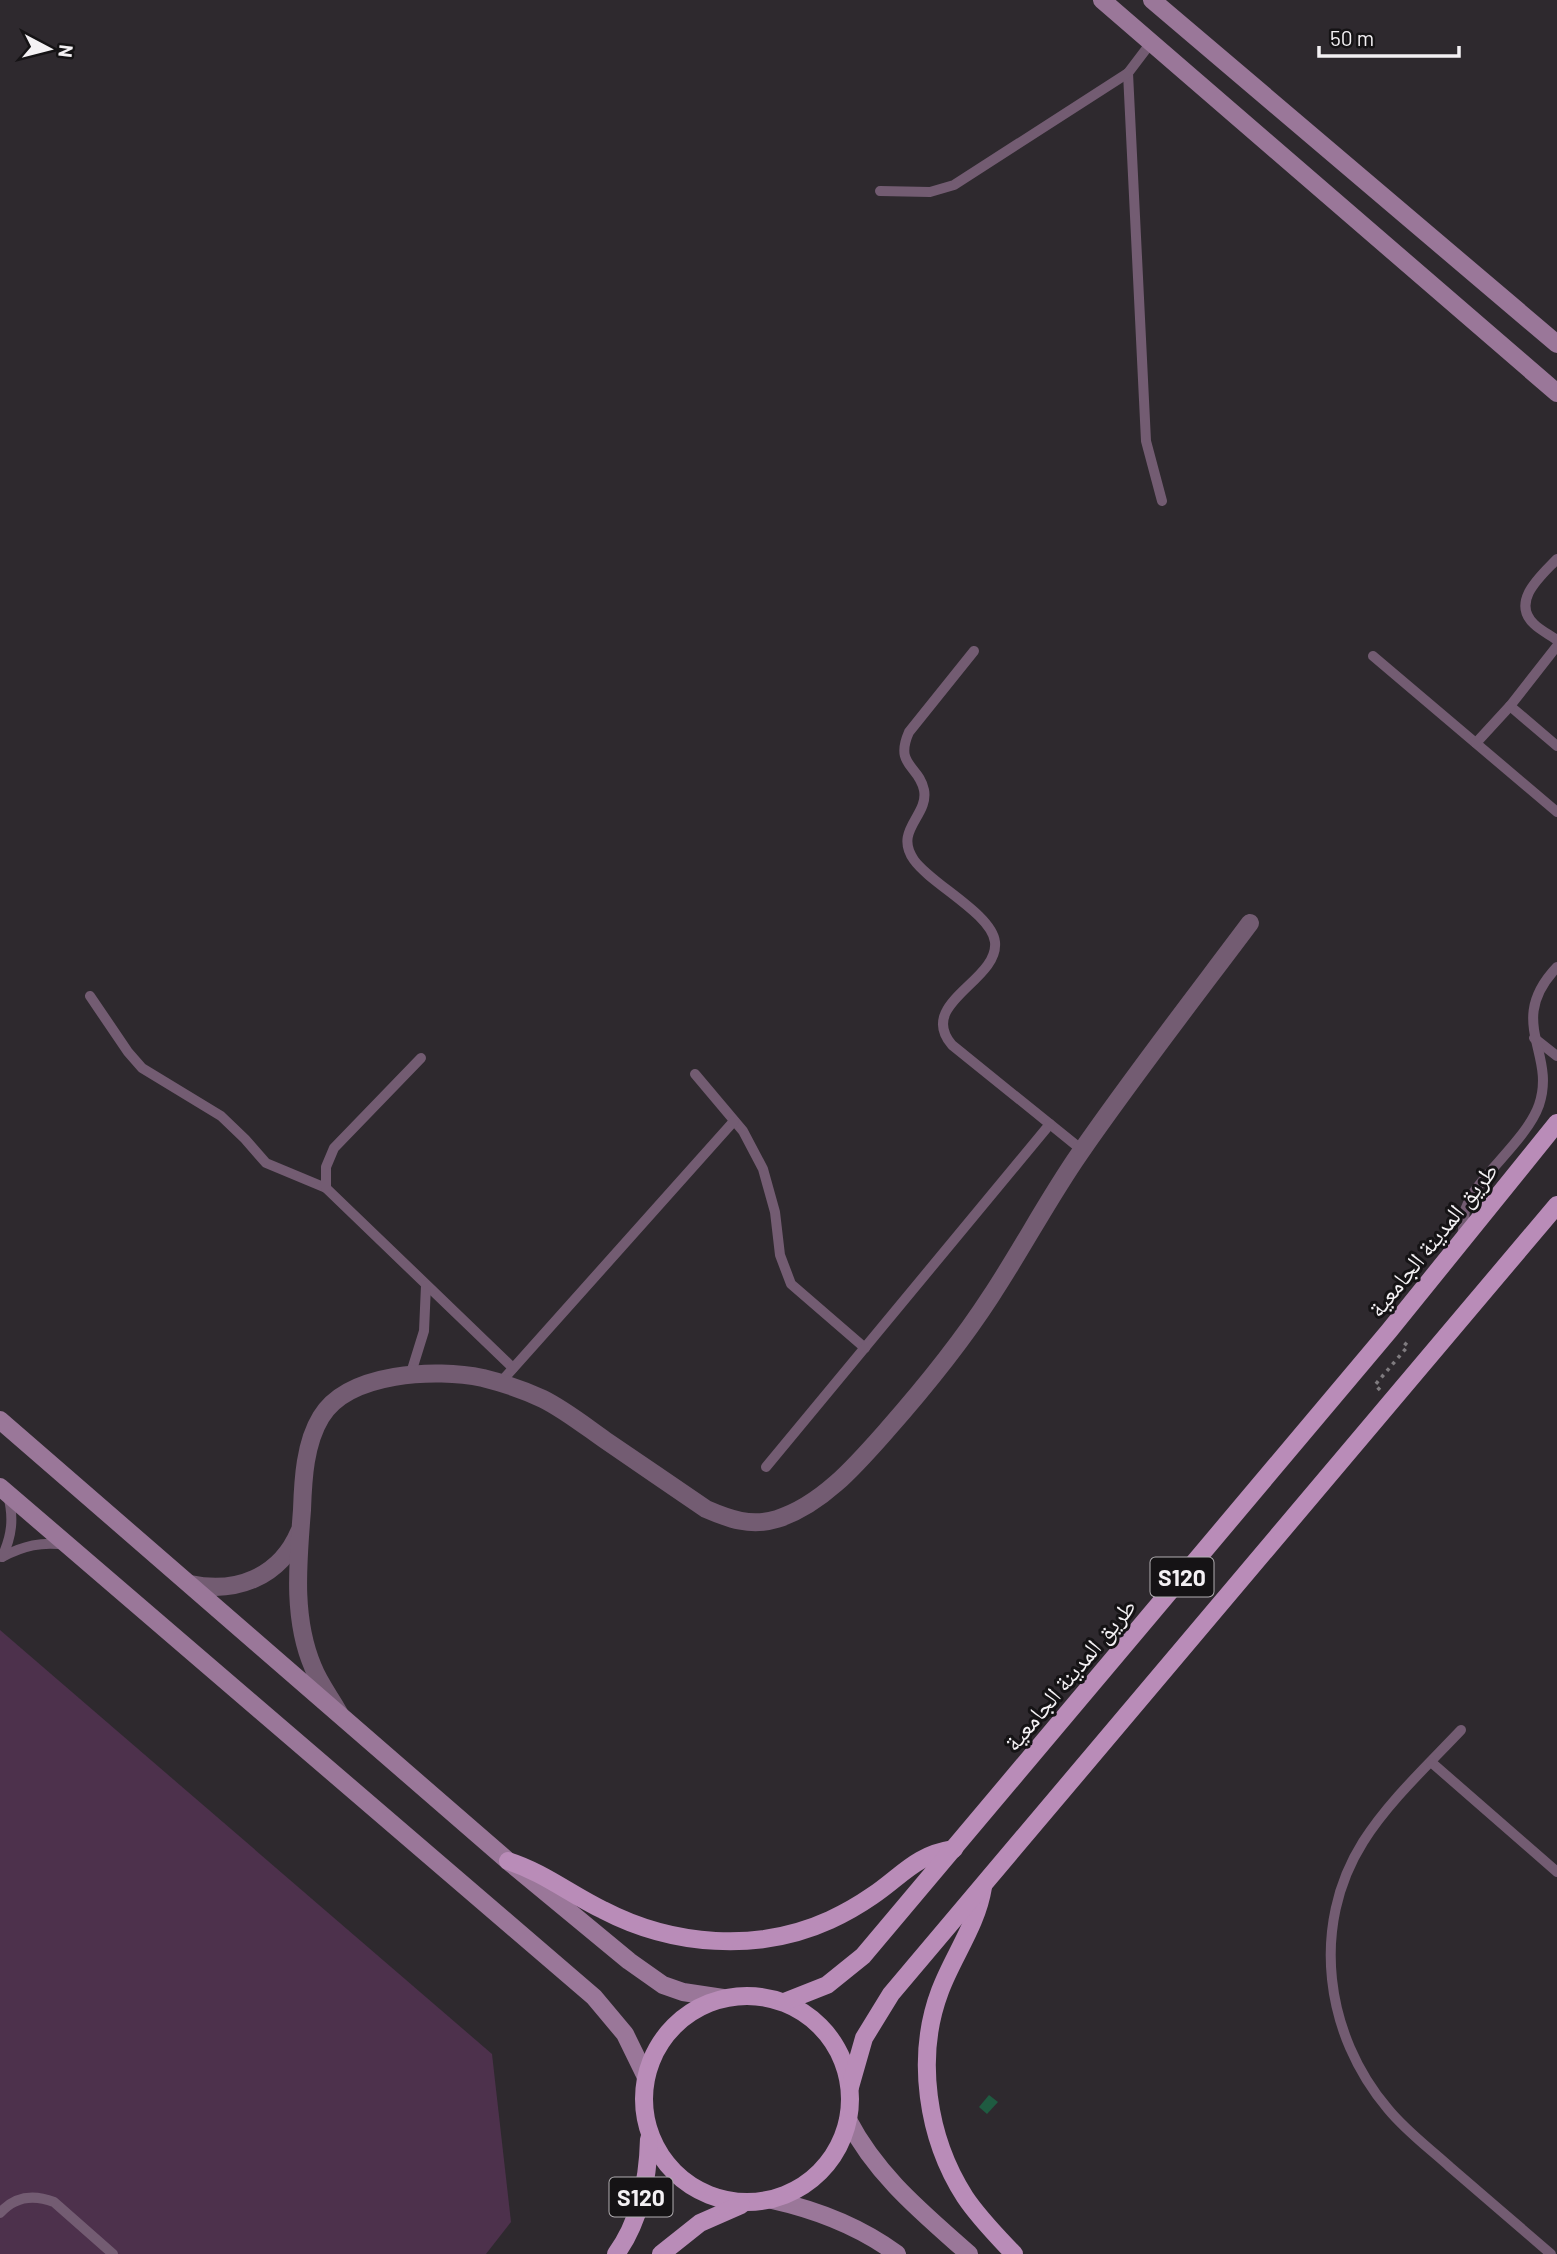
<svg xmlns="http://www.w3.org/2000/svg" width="1557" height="2254" font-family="Barlow,'Noto Naskh Arabic',sans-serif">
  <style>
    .green { fill: #4d314c }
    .building { fill: #1f5b41 }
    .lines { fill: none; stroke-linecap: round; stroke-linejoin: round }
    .path { stroke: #7f7b7f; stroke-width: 3.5; stroke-dasharray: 3.5 5; stroke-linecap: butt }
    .lane { stroke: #735c72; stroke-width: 10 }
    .street { stroke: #735c72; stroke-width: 18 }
    .secondary { stroke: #9a7799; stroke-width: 18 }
    .primary { stroke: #b98cb8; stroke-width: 18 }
    .labels { text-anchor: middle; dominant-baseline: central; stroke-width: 6; stroke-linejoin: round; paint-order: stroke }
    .shield { fill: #151315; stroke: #b1aeb1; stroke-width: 2 }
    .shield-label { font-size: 23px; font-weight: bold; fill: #f4f1f4 }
    .street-label { font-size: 24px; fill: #f4f1f4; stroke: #151315 }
  </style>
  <rect width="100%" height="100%" fill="#2e292e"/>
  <polygon class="green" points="0,1630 492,2054 511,2222 486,2254 0,2254"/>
  <polygon class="building" points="989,2095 998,2102 987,2114 979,2107"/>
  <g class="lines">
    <polyline class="path" points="1380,1390 1375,1385 1408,1346 1402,1341"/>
    <g class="lane">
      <polyline points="1150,44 1128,73 1146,441 1162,501"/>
      <polyline points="880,191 930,192 954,185 1128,73"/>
      <path d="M1557 559C1542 575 1510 601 1534 624 1540 630 1550 635 1557 640"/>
      <path d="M974 651 909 732C894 766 919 765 924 790 929 816 893 830 914 860 931 884 992 914 995 942 999 981 916 1003 952 1045L1082 1150"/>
      <polyline points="1373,656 1557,812"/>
      <polyline points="1510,706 1557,746"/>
      <polyline points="1476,743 1510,706 1557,646"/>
      <polyline points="90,996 128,1052 142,1068 221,1116 245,1139 266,1163 326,1188"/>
      <polyline points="1534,1038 1557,1056"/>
      <polyline points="421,1058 334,1148 326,1167 326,1188 513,1368"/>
      <polyline points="695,1074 743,1131 763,1169 775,1212 780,1255 791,1284 865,1348"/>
      <path d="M1462 1239 1465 1210 1471 1196C1490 1167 1528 1136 1539 1105 1557 1052 1505 1022 1557 967"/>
      <polyline points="410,1376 424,1331 426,1285"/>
      <polyline points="500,1383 734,1121"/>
      <polyline points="766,1467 1050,1124"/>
      <path d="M2 1557C23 1546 42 1541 66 1545"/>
      <path d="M2 1557C12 1536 14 1518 8 1495"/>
      <path d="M1461 1730C1428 1765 1389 1801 1363 1842 1310 1926 1325 2035 1388 2109 1406 2131 1429 2148 1450 2167 1484 2196 1517 2225 1551 2254"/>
      <polyline points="1431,1762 1557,1872"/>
      <path d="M0 2213C15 2196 33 2194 54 2202L113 2254"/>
    </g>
    <g class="street">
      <path d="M190 1584C236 1594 280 1577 299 1532"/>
      <path d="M339 1713C331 1698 319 1683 313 1667 292 1618 298 1562 302 1510 303 1479 305 1443 321 1417 348 1372 436 1368 483 1378 503 1383 524 1390 543 1399 565 1410 585 1426 605 1440 639 1463 672 1486 706 1509 729 1519 751 1527 777 1519 822 1505 857 1464 887 1430 924 1388 960 1344 991 1296 1022 1249 1048 1199 1080 1153 1134 1075 1193 999 1250 923"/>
    </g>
    <g class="secondary">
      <polyline points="1102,0 1557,393"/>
      <polyline points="1152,0 1557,344"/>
      <polyline points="0,1420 508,1861 629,1961 663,1985 683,1992 723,1998"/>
      <polyline points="0,1487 594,1997 625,2034 646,2077"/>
      <path d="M848 2120C877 2176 923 2213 969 2254"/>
      <path d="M772 2200C817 2210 859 2226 897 2254"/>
    </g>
    <g class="primary">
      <path d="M508 1861C543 1872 570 1894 603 1910 672 1946 758 1953 830 1920 845 1913 859 1905 872 1896 902 1876 915 1855 954 1849"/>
      <path d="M983 1887C977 1925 953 1956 940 1991 915 2057 927 2138 965 2197 979 2218 997 2236 1014 2254"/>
      <circle cx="747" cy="2099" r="103"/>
      <polyline points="784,2002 827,1985 863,1956 1389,1331 1557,1123"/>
      <polyline points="850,2087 864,2038 891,1994 1557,1205"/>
      <path d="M616 2254C640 2221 648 2179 649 2139"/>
      <polyline points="661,2254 700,2223 741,2205"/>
    </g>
  </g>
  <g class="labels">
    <g class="shield">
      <rect x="1150.5" y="1557.5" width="63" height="39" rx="5"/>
      <rect x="609.5" y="2177.5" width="63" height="39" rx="5"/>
    </g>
    <g class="shield-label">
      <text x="1182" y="1577">S120</text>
      <text x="641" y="2197">S120</text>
    </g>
    <g class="street-label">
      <text transform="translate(1432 1239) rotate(-51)">طريق المدينة الجامعية</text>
      <text transform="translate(1069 1674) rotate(-50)">طريق المدينة الجامعية</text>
    </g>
  </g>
  <g transform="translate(49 49) rotate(97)" stroke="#151315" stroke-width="5" paint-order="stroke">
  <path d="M0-5L12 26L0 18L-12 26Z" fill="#f4f1f4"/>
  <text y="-10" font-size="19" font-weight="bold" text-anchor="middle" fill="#f4f1f4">N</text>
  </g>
  <path d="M1319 46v10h140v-10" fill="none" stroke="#f4f1f4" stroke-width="3.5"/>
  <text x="1330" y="46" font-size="21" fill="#f4f1f4" stroke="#151315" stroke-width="5" paint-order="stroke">50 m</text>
</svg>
